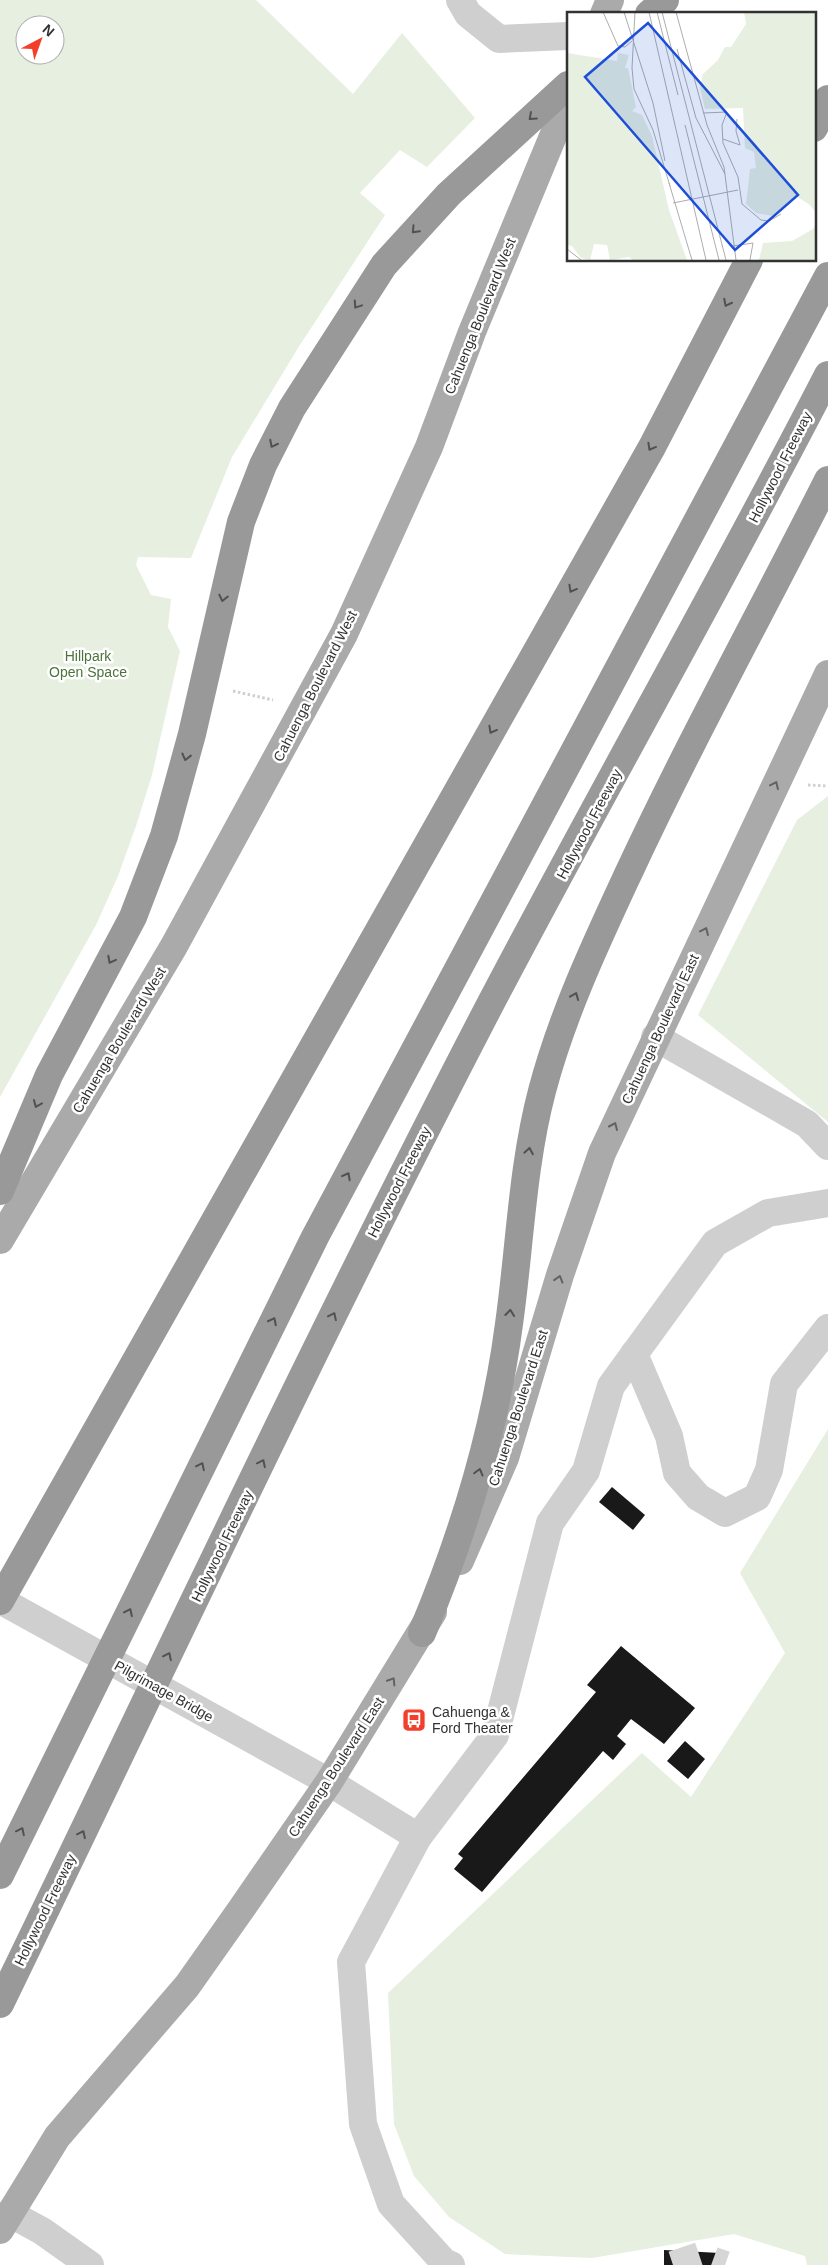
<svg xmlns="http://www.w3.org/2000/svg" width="828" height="2265" font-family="Helvetica,sans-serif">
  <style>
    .green { fill: #e6efe0; fill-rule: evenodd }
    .building { fill: #191919 }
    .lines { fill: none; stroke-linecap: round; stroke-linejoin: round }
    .minor-tunnel { stroke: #d6d6d6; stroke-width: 28; stroke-dasharray: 28 14; stroke-linecap: butt }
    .path { stroke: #cfcfcf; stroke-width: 3; stroke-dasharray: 2.5 2.5; stroke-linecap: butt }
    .minor { stroke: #cfcfcf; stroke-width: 28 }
    .major { stroke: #aaa; stroke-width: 28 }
    .highway { stroke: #999; stroke-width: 28 }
    .oneway { stroke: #515151 }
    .oneway2 { stroke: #626262 }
    .labels { text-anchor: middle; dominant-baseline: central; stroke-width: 5; stroke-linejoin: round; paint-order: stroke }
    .street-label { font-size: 14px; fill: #323232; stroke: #fff }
    .park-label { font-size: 14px; fill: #4b733b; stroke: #fff }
    .poi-label { font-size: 14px; fill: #323232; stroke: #fff; text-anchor: start }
    .inset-road { fill: none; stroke: #adadad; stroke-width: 1 }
    .view { fill: #1d4ed8; fill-opacity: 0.15; stroke: #1d4ed8; stroke-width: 2.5 }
    .inset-edge { fill: none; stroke: #323232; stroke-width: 2.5 }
  </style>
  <rect width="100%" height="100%" fill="#fff"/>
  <g class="green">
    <path d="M0 0H256L353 94 402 33 475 118 427 167 400 150 360 193 385 215 298 348 232 457 191 558 138 557 136 565 151 595 171 599 168 627 180 651 152 775 136 826 118 876 96 925 0 1097ZM25 25H55V55H25Z"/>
    <polygon points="828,796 828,1122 698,1015 797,820"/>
    <polygon points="828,1429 828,2265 807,2265 805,2256 734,2234 592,2258 505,2254 449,2217 414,2176 394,2124 388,1993 642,1753 691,1797 785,1653 740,1573"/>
  </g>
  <g class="building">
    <polygon points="612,1487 645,1515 633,1530 599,1502"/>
    <polygon points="621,1646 695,1708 664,1744 631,1719 617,1736 626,1744 613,1760 603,1751 482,1892 454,1869 463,1858 458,1854 596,1692 587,1685"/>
    <polygon points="685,1741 705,1759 688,1779 667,1761"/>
    <polygon points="664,2250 720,2253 720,2265 664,2265"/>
  </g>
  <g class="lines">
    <polyline class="minor-tunnel" points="673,2265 700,2256 725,2265"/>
    <g class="path">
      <polyline points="233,691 273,700"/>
      <polyline points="808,785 828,786"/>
    </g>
    <g class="minor">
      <polyline points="460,0 468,14 499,39 568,36"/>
      <polyline points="655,1037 807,1124 828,1146"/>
      <polyline points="634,1354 669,1436 677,1473 698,1497 725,1513 757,1497 769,1470 784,1384 828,1328"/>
      <polyline points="0,1600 329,1782 418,1837"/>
      <polyline points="9,2213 42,2231 90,2265"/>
      <polyline points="451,2265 444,2262 391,2204 363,2124 351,1962 418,1837 495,1735 550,1523 586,1471 611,1386 715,1243 768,1213 828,1203"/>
    </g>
    <g class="major">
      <polyline points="604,14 610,0"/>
      <polyline points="0,1240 174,946 344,634 429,447 472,332 568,100"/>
      <polyline points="460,1561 505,1458 560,1275 602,1153 828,674"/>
      <polyline points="0,2230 57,2137 187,1986 242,1908 329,1782 433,1612"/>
    </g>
    <g class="highway">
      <polyline points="649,14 665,0"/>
      <polyline points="814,128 828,99"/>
      <polyline points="0,1191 49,1075 133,917 164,836 192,734 241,522 263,465 292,408 384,265 449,194 568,85"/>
      <polyline points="0,1601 652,447 749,260"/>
      <path d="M422 1633C464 1533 495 1431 509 1324 520 1246 522 1167 542 1091 562 1015 596 943 629 872 691 739 762 611 828 480"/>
      <polyline points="0,1875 315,1237 828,276"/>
      <path d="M0 2004C159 1676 313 1346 481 1022 594 805 716 593 828 375"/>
    </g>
  </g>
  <defs><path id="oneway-chevron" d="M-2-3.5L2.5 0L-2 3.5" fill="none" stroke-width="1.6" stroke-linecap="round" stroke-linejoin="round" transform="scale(1.25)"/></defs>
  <g class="oneway">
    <use href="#oneway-chevron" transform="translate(532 117) rotate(138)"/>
    <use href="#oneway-chevron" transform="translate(415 230) rotate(133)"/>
    <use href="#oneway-chevron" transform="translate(727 303) rotate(117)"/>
    <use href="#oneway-chevron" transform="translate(357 305) rotate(124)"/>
    <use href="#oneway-chevron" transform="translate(273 444) rotate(117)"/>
    <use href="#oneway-chevron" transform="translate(651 447) rotate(119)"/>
    <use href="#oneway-chevron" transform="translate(572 589) rotate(119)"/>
    <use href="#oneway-chevron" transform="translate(223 598) rotate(103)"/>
    <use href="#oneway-chevron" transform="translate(492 730) rotate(119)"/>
    <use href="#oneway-chevron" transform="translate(186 757) rotate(104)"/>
    <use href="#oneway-chevron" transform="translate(111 960) rotate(118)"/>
    <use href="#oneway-chevron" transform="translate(575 996) rotate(-68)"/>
    <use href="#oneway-chevron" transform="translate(37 1104) rotate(113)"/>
    <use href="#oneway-chevron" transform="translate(529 1151) rotate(-80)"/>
    <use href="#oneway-chevron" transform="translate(347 1176) rotate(-62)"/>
    <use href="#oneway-chevron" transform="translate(510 1313) rotate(-84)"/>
    <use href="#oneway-chevron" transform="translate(333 1316) rotate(-64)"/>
    <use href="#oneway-chevron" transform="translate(273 1321) rotate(-63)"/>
    <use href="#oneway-chevron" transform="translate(262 1463) rotate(-64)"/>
    <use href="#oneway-chevron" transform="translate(201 1466) rotate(-64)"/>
    <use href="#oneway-chevron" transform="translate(479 1472) rotate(-75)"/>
    <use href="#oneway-chevron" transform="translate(129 1612) rotate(-64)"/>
    <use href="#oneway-chevron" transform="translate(168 1656) rotate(-64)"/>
    <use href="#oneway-chevron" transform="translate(21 1831) rotate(-64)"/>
    <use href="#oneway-chevron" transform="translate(82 1834) rotate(-64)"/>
  </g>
  <g class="oneway2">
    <use href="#oneway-chevron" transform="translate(775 785) rotate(-65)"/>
    <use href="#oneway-chevron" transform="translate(705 931) rotate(-65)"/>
    <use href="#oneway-chevron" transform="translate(614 1126) rotate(-66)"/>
    <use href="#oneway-chevron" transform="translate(559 1279) rotate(-73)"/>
    <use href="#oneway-chevron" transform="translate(392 1681) rotate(-58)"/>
  </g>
  <defs>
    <g id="bus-square" transform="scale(1.25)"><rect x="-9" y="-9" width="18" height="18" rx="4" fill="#f23f2b" stroke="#fff"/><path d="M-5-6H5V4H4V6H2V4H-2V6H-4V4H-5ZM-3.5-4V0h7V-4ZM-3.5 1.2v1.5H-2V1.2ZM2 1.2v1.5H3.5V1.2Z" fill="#fff"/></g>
  </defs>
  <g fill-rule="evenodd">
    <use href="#bus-square" x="414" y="1720"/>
  </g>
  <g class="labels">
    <g class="street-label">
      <text transform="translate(480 316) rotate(-68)">Cahuenga Boulevard West</text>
      <text transform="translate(780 467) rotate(-63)">Hollywood Freeway</text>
      <text transform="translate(315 686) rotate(-63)">Cahuenga Boulevard West</text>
      <text transform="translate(589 824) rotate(-62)">Hollywood Freeway</text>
      <text transform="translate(660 1029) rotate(-65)">Cahuenga Boulevard East</text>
      <text transform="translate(119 1040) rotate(-59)">Cahuenga Boulevard West</text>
      <text transform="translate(399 1182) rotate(-63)">Hollywood Freeway</text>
      <text transform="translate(518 1408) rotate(-72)">Cahuenga Boulevard East</text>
      <text transform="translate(222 1546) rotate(-64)">Hollywood Freeway</text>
      <text transform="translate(164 1691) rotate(29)">Pilgrimage Bridge</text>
      <text transform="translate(336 1767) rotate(-57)">Cahuenga Boulevard East</text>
      <text transform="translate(45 1910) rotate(-64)">Hollywood Freeway</text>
    </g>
    <g class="park-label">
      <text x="88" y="656">Hillpark<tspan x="88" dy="16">Open Space</tspan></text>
    </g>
    <g class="poi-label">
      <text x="432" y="1712">Cahuenga &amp;<tspan x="432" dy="16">Ford Theater</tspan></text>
    </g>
  </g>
  <g transform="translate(567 12)">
    <rect width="249" height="249" fill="#fff"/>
    <path d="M177 0H249V201L243 193 229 184 206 204 189 201 179 192 183 157 189 156 187 140 178 136 176 96 138 97 133 75 136 62 151 48 158 35H164L179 12ZM0 41 50 49 51 41 62 43 58 56H61L69 95 65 99 75 103 85 124 102 198 120 248H66L62 245 43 248 40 233 27 232 23 248 14 246 5 234 0 233ZM249 211V248H192L196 231 225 229 246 217Z" fill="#e6efe0"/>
    <path class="inset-road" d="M36 0 51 34 58 35 65 29M57 0 86 91 98 149M68 0 65 56 67 77 86 118 103 174M82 0 139 248M90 0 111 83M95 0 159 248M109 0 140 113 157 155 169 248M110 37 129 106 158 162M136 101 160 100 155 113 156 131 171 165 175 192 194 208 202 209 214 202M118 113 152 248M156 127 173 133 169 119 170 107M102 171 125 248M106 191 171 178M166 234 186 231 183 248M0 237 14 248"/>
    <path class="view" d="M81 11 231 183 168 238 18 65Z"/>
    <rect width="249" height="249" class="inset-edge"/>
  </g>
  <g transform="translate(40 40) rotate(41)"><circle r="24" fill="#ffffff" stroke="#adadad"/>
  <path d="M0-4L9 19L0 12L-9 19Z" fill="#f23f2b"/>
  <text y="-8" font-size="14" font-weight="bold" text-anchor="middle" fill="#323232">N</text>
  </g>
</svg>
